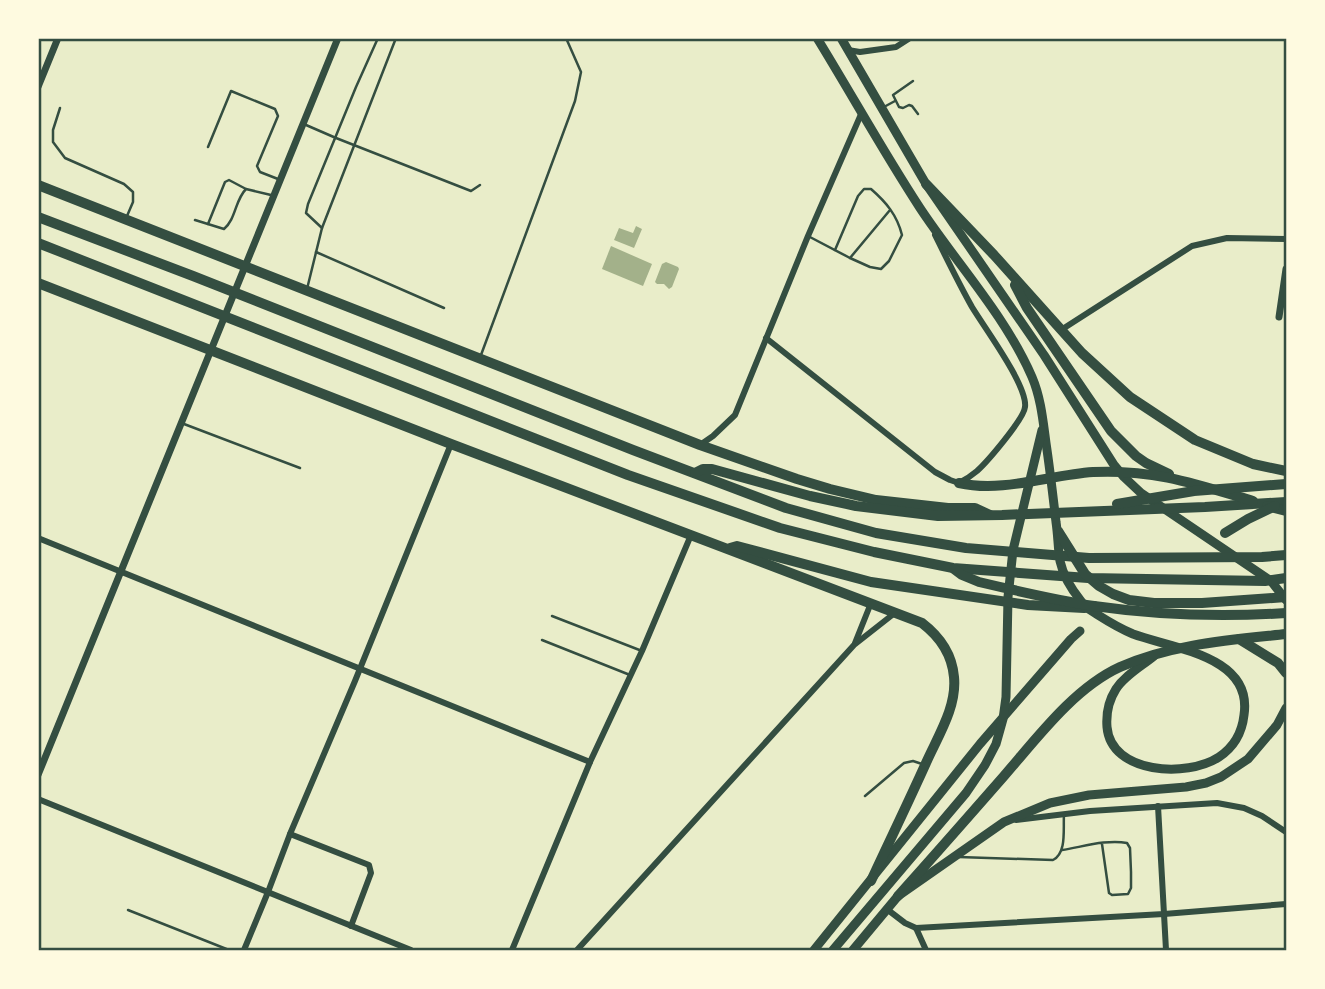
<svg xmlns="http://www.w3.org/2000/svg" width="1325" height="989" font-family="Helvetica,sans-serif">
  <style>
    .water { fill: #a3b18a }
    .lines { fill: none; stroke-linecap: round; stroke-linejoin: round }
    .service { stroke: #344e41; stroke-width: 2.5 }
    .minor { stroke: #344e41; stroke-width: 6 }
    .tertiary { stroke: #344e41; stroke-width: 7 }
    .primary { stroke: #344e41; stroke-width: 9 }
    .trunk { stroke: #344e41; stroke-width: 10 }
    .neatline { fill: none; stroke: #344e41; stroke-width: 2.5 }
  </style>
  <rect width="100%" height="100%" fill="#e9edc9"/>
  <g class="water">
    <polygon points="636,226 642,229 634,248 614,240 619,228 633,233"/>
    <polygon points="611,246 652,264 643,286 602,269"/>
    <polygon points="666,262 678,267 679,269 672,287 669,289 664,284 657,284 655,282 662,264"/>
  </g>
  <g class="lines">
    <g class="service">
      <polyline points="378,38 356,87 308,204 306,213 322,228 396,38"/>
      <polyline points="913,81 893,95 899,107 903,108 909,105 912,106 918,114"/>
      <polyline points="60,108 53,130 53,142 65,158 124,184 133,192 133,202 127,216"/>
      <polyline points="882,108 895,101"/>
      <polyline points="306,125 336,138 471,191 480,185"/>
      <polyline points="208,147 231,91 275,109 278,116 257,166 260,172 278,179"/>
      <path d="M195 220 224 229C236 219 235 200 246 189L271 195"/>
      <polyline points="208,224 225,182 229,180 246,189"/>
      <polyline points="808,236 850,258"/>
      <path d="M835 250 858 196 864 189H871C886 202 897 215 902 235L889 261 881 269 870 267 850 258 890 210"/>
      <polyline points="316,252 444,308"/>
      <polyline points="307,289 322,228"/>
      <polyline points="481,355 575,101 581,72 566,38"/>
      <polyline points="184,424 300,468"/>
      <polyline points="552,616 642,651"/>
      <polyline points="542,640 630,675"/>
      <polyline points="865,796 904,763 913,761 922,764"/>
      <path d="M1062 850C1082 847 1107 839 1127 843L1130 848 1131 872V888L1128 894 1112 895 1109 893 1102 844"/>
      <path d="M959 857 1053 860C1067 853 1063 829 1064 814"/>
      <polyline points="128,910 229,950"/>
    </g>
    <g class="minor">
      <polyline points="848,50 860,52 896,47 910,38"/>
      <polyline points="1061,330 1192,246 1227,238 1286,239"/>
      <path d="M766 338 935 472 950 480 959 483C965 480 971 476 977 471 987 462 1024 419 1025 407 1028 386 984 327 972 307 959 284 947 259 935 235"/>
      <polyline points="700,445 713,436 735,415 808,236 862,112"/>
      <polyline points="38,538 590,762"/>
      <polyline points="855,643 871,603"/>
      <polyline points="38,799 411,950"/>
      <polyline points="1158,806 1166,950"/>
      <polyline points="1016,820 1090,811 1217,803 1244,808 1262,816 1286,832"/>
      <polyline points="290,834 369,865 371,873 351,926"/>
      <polyline points="888,910 905,923 916,928 926,950"/>
      <polyline points="916,928 1164,914 1286,904"/>
      <polyline points="244,950 268,892 290,834 355,681 451,444"/>
      <polyline points="512,950 590,762 642,651 691,535"/>
      <polyline points="577,950 854,645 896,612"/>
    </g>
    <g class="tertiary">
      <polyline points="38,87 58,38"/>
      <polyline points="1279,317 1286,269"/>
      <polyline points="38,775 338,38"/>
    </g>
    <g class="primary">
      <path d="M817 38C852 95 884 153 920 208 957 264 1005 315 1032 377 1041 398 1043 421 1046 443 1050 470 1053 496 1056 522 1058 535 1058 549 1060 561 1063 575 1072 590 1081 601 1085 608 1092 611 1098 615 1109 622 1121 629 1133 634 1174 649 1253 656 1244 715 1242 733 1234 747 1219 757 1187 778 1111 774 1107 727 1106 714 1109 700 1116 689 1125 675 1142 666 1154 656"/>
      <polyline points="841,38 926,184 1044,355 1114,465 1124,477 1141,493 1271,581 1286,600"/>
      <polyline points="814,950 980,744 1071,639 1080,631"/>
      <polyline points="833,950 966,793 985,765 996,744 1003,719 1006,697 1008,597 1013,550 1042,430"/>
      <polyline points="853,950 898,896 1004,822 1050,803 1089,795 1186,787 1206,783 1221,777 1248,759 1277,725 1286,708"/>
    </g>
    <g class="trunk">
      <polyline points="926,184 994,255 1082,353 1130,397 1195,440 1253,464 1286,471"/>
      <polyline points="38,185 700,445 797,479 830,489 876,500 948,508 975,508 990,515"/>
      <polyline points="38,217 193,276 633,450 786,508 876,533 966,548 1089,558 1262,557 1286,555"/>
      <polyline points="38,243 628,475 780,528 874,552 953,568 1088,578 1265,581 1286,578"/>
      <path d="M38 283 451 444 922 623C939 636 952 654 954 677 957 707 938 736 926 763 908 803 889 842 871 881"/>
      <polyline points="1015,285 1027,308 1111,431 1136,456 1146,463 1169,474"/>
      <polyline points="695,473 703,469 712,469 810,496 856,506 938,516 1002,515 1205,507 1286,502"/>
      <path d="M959 483C1003 493 1049 475 1093 472 1153 469 1196 484 1253 501"/>
      <polyline points="1117,504 1194,491 1286,484"/>
      <polyline points="1267,506 1286,511"/>
      <polyline points="1058,531 1085,574 1099,586 1113,594 1129,600 1154,603 1202,603 1286,597"/>
      <polyline points="1225,533 1248,519 1275,506"/>
      <polyline points="730,548 737,546 871,582 1028,605 1084,608 1094,606"/>
      <path d="M954 569 962 575 979 582C1017 591 1055 600 1094 606 1157 615 1223 617 1286 613"/>
      <polyline points="1239,639 1278,663 1286,673"/>
      <path d="M898 896C934 856 969 816 1004 776 1037 738 1074 688 1120 667 1172 644 1230 640 1286 634"/>
    </g>
  </g>
  <rect width="1325" height="989" fill="none" stroke="#fefae0" stroke-width="80"/>
  <rect x="40" y="40" width="1245" height="909" class="neatline"/>
</svg>
